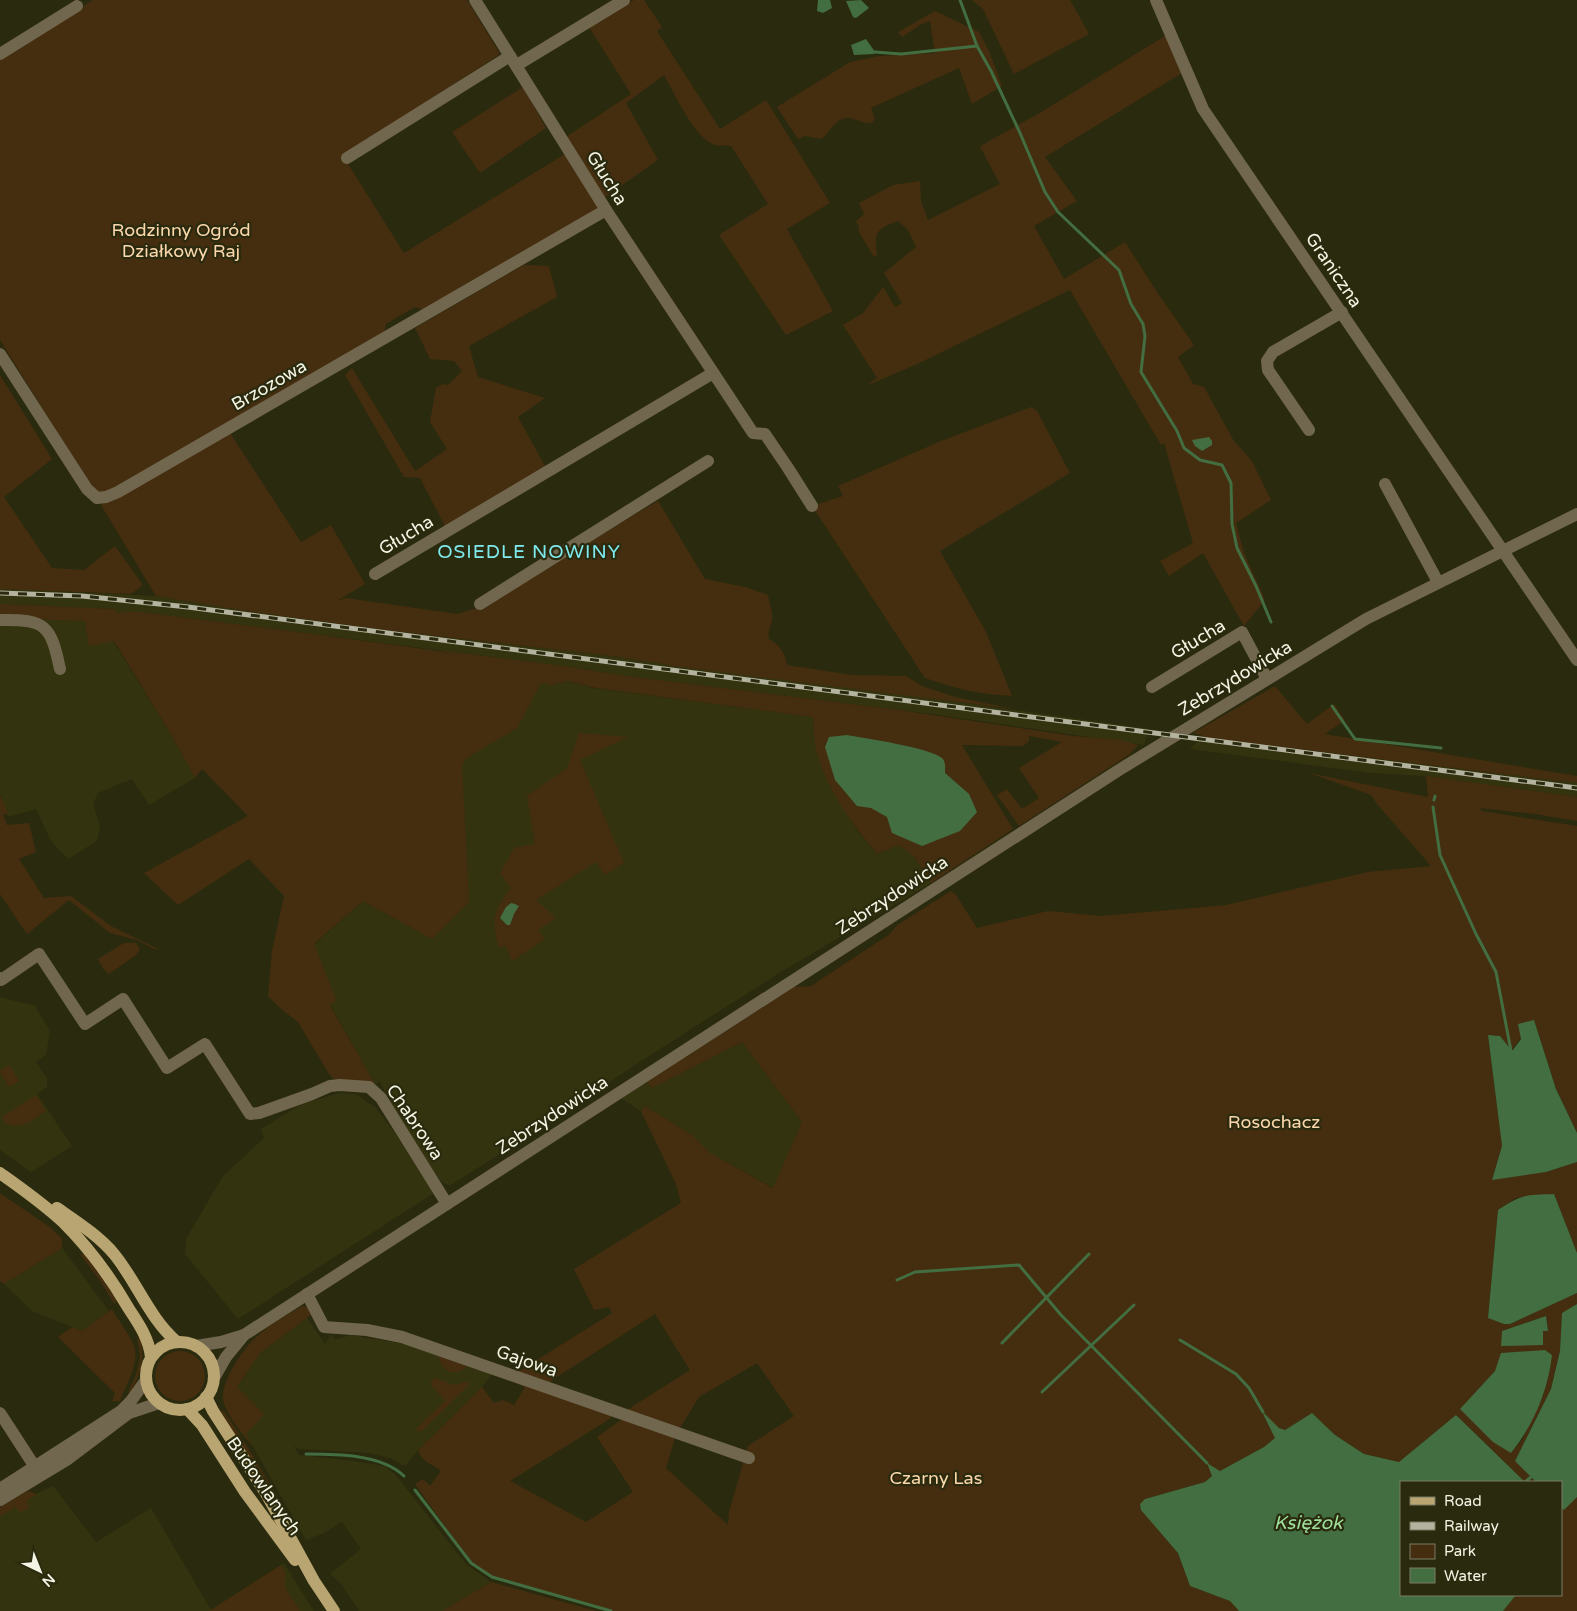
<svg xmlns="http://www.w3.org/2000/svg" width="1577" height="1611" font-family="'Varela Round',sans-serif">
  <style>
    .built { fill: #34330f }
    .green { fill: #452e0f; fill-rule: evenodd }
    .water { fill: #426e41 }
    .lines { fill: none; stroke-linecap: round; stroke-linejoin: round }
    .stream { stroke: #426e41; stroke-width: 3 }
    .minor { stroke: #71674e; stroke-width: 12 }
    .major { stroke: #b9a572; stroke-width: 12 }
    .rail-casing { stroke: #b3b39f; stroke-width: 5 }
    .rail { stroke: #2a2a0e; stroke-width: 3; stroke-dasharray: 9; stroke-linecap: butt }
    .labels { text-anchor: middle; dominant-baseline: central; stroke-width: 4.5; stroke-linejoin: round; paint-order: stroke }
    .street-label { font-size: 18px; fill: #f4f4e4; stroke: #2a2a0e }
    .park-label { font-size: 18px; fill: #fcd7ac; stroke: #2a2a0e }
    .neighbourhood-label { font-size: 19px; letter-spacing: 1px; fill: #7eeaee; stroke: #2a2a0e }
    .water-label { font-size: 19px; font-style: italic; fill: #9ddf9b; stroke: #2a2a0e }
  </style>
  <rect width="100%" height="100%" fill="#2a2a0e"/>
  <g class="built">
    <polygon points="0,589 156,596 247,611 385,630 613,656 681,667 825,683 1149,729 1144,745 932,714 634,677 563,666 438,650 140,612 124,612 118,614 115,609 0,604"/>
    <polygon points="0,618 85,621 113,641 172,736 195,778 149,805 132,779 98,793 93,804 100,826 97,841 68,859 51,841 36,809 8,817 0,793"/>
    <polygon points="457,666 551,685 568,681 593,688 813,717 814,728 844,809 857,830 877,854 899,845 914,856 931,883 781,972 638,1063 522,1140 451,1185 448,1185 442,1182 435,1174 391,1104 380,1082 375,1084 330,1004 314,945 363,901 432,939 467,880"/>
    <polygon points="1201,737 1577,783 1577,797 1426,776 1371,773 1190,749"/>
    <polygon points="0,997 35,1006 50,1031 46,1055 36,1062 47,1078 47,1087 37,1094 72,1146 31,1172 0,1150"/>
    <polygon points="742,1042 802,1122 774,1188 710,1153 692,1135 645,1106 641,1111 621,1098 647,1082 652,1088"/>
    <polygon points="340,1093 356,1094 375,1107 392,1129 434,1193 238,1319 185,1254 186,1239 223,1176 264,1138 261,1129 302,1104"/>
    <polygon points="62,1248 109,1311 82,1331 32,1311 4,1284"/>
    <polygon points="307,1318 325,1344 331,1334 335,1340 350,1335 405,1344 493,1373 482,1387 420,1448 405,1466 390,1458 369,1453 299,1449 294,1446 299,1455 353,1461 384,1466 395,1474 466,1564 491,1582 442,1611 359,1611 342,1585 330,1574 361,1549 342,1522 324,1533 306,1540 246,1434 237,1387 260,1353"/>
    <polygon points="53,1486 96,1542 151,1508 211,1610 284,1563 314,1611 0,1611 0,1510"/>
  </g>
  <g class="green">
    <polygon points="93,0 467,0 500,54 343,156 404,253 565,154 601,210 428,311 415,307 386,324 384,334 117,491 104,493 94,491 0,340 0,59"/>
    <path d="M634 0H644L662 27 657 31 720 129 766 100 830 203 787 229 833 311 786 335 719 235 768 204 731 146C726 145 720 146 715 145 694 138 675 94 664 75L626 103 658 160 605 197 566 137 631 94 589 27Z"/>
    <polygon points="972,0 1070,0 1089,34 1014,74 983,9"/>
    <path d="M935 11 979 32 989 51 1002 86 972 104 959 68 871 108 875 119 872 123C864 124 857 119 849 118 834 117 831 133 821 139L805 136 798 139 777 107 850 62 880 56 935 53 930 21 920 25 902 37 898 32Z"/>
    <path d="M1165 36 1182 73 1045 157 1077 201 1034 226 1064 279 1125 242 1159 295 1194 345 1178 357 1193 384 1204 387 1234 441 1252 461 1271 500 1236 523 1244 553 1265 600 1244 626 1203 553 1169 576 1160 561 1193 543 1164 443 1161 445 1070 290 915 365 866 386 877 378 843 325 863 313 883 287 895 307 902 303 884 273 916 247 908 230 898 221C876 229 874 232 877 255L874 257 859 232V227L856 221 864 214 859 203 893 185 920 181 921 201 928 220 1000 184 980 147 989 141 1038 114Z"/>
    <polygon points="523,87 546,128 480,173 452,132"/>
    <polygon points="524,265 549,266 557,297 469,346 478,377 545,398 518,417 546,468 446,528 420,478 404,477 345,375 352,368 415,471 447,449 430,422 436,388 442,384 448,385 462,371 454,361 430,359 415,328"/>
    <polygon points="0,375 52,459 4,497 52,568 84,570 115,546 143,585 131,594 0,589"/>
    <path d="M1031 407 1037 411 1070 473 940 551 986 632 1012 696C979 694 956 689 925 678L812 506 843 496 838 486 941 441Z"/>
    <path d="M230 433 301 542 331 525 365 584 337 601 346 598 457 614 477 608 658 501 705 579 745 587 768 595C769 603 773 611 772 619 771 627 767 631 769 639 780 645 785 653 787 665L852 675 906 676 922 686 955 697 1014 709 681 667 613 656 385 630 247 611 156 596 101 505Z"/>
    <path d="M0 604 115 609 118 614 124 612H140L320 635 439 651 461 657 438 650 563 666 634 677 899 710 1073 736 1121 740 1138 745 1130 754 1019 826 997 795 1007 789 1022 809 1039 798 1019 768 1062 742 1029 736V741L1023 746 962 745 1013 829 931 883 914 856 899 845 877 854C851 822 823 785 815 744 814 735 814 726 813 717L596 688 568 681 551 685 541 683 517 728 467 758 462 765 469 902 432 939 363 901 314 944 336 1000 330 1005 375 1084 334 1079 329 1074 298 1022 280 1008 268 996 272 951 284 896 249 859 178 905 144 873 248 816 202 769 195 778 172 736 114 641 89 646 85 621 0 618Z"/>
    <polygon points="1275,686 1307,724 1334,704 1345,720 1325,734 1577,776 1577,783 1201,737 1202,735 1193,733"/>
    <path d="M579 733 628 737 580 760 624 863 605 875 596 862 536 900 556 918 538 930 545 939 512 961 506 946 499 948C491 919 493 912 511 888L500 873 514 848 535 844 527 796 567 768Z"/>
    <path d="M1309 773 1428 797 1426 776 1577 797V821L1535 814 1480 808 1482 811 1577 826V1133L1556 1088 1534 1020 1511 1051 1500 1036 1488 1035 1502 1146 1492 1179 1546 1172 1577 1162V1253L1554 1194 1516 1198 1498 1210 1488 1318 1510 1324 1577 1293V1304L1562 1314 1560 1351 1551 1389 1515 1461 1536 1482H1525L1456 1415 1399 1462 1364 1454 1335 1435 1312 1413 1285 1430 1279 1428 1264 1416 1276 1438 1264 1447 1220 1471 1208 1464 1212 1476 1205 1482 1145 1499 1178 1553 1190 1586 1230 1601 1239 1611H606L492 1577 471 1563 415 1484 423 1479 430 1486 441 1471C433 1464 422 1463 418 1450L482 1387 494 1403 503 1400 514 1405 525 1387 493 1373 611 1414V1417L608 1420 510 1481 586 1522 633 1492 597 1437 624 1418 675 1438 666 1468 728 1525 729 1512 748 1446 794 1416 757 1363 699 1397 680 1428 627 1410 690 1370 655 1314 546 1384 516 1373 612 1313 609 1307 594 1310 574 1269 681 1203 676 1184 641 1111 645 1106 692 1135 710 1153 773 1188 802 1122 742 1042 652 1088 647 1082 794 987 811 986 890 934 897 925 951 891 956 895 977 928 1048 911 1102 916 1226 905 1368 872 1431 866 1377 804 1371 795ZM1546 1316 1548 1330 1543 1331V1345L1502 1331ZM1495 1371 1544 1394 1522 1440 1511 1453 1461 1409Z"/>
    <polygon points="0,795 8,813 3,815 7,825 29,823 36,852 19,859 44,898 71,896 111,926 160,950 154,949 137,940 110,933 69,900 27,934 0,894"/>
    <polygon points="124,943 136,943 140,949 136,955 109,974 103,969 98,959"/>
    <polygon points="9,1065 19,1081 9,1087 0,1072 0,1071"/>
    <path d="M36 1095 46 1111C31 1121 23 1130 5 1123L2 1117Z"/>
    <polygon points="0,1193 51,1228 62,1239 62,1248 4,1284 0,1281"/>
    <polygon points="80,1254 85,1255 116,1299 115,1305 101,1282"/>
    <path d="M302 1306 307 1307 311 1315 260 1353 237 1387 264 1414 246 1434 255 1449C244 1436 230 1420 224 1404 218 1385 241 1352 254 1339 268 1326 285 1316 302 1306Z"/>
    <path d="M112 1309C117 1318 134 1341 135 1349 138 1366 126 1386 120 1401H112L115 1393 58 1337 72 1327 82 1331Z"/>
    <path d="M138 1338H140C146 1357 140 1378 129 1394V1390C134 1379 140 1367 140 1354 140 1349 137 1344 138 1338Z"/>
    <circle cx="180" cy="1376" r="25"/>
    <path d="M440 1355 468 1366 459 1372H449C444 1368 438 1362 440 1355Z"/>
    <polygon points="435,1378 454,1385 467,1381 470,1384 422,1431 414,1431 445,1401 431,1385 431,1382"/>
    <path d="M221 1411H224C251 1451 275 1492 298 1535H295Z"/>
    <polygon points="28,1491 34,1493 36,1495 26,1501 29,1507 20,1513 16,1507 0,1516 0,1507"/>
    <polygon points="1577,1497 1577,1611 1503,1611 1516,1595 1561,1595 1561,1507 1564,1510"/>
    <polygon points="281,1565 285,1571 285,1588 300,1611 209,1611"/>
    <polygon points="491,1582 596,1611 442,1611"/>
  </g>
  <g class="water">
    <polygon points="818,0 830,0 832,8 823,13 817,11"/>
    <polygon points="861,0 869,8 856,18 853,17 846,1"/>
    <polygon points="866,39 875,52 874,54 854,55 851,45"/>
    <polygon points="1209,437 1212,441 1212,445 1202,451 1195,446 1192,440"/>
    <path d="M847 735C865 738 930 748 942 758 946 762 945 767 945 773L969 794 977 812 960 831 922 846 892 833 887 817 871 808 857 806 835 780 825 747 829 737Z"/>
    <polygon points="511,903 515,904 519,906 514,914 510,925 507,925 500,918 506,907"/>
    <polygon points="1534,1020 1556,1089 1577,1133 1577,1162 1546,1172 1492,1180 1502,1146 1488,1035 1500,1036 1512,1051 1521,1039 1518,1024"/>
    <path d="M1554 1194 1577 1253V1293L1510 1324H1504L1488 1318 1498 1210C1522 1194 1526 1195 1554 1194Z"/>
    <polygon points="1577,1304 1577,1497 1564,1510 1561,1507 1561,1482 1536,1482 1515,1461 1551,1389 1560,1351 1562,1313"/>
    <polygon points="1546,1316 1548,1331 1543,1331 1543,1345 1501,1346 1502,1331"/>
    <path d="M1545 1350 1552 1355C1548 1391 1533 1426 1511 1453L1493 1442 1460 1409 1495 1371 1501 1353Z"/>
    <polygon points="1263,1412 1279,1428 1285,1430 1312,1413 1335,1435 1364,1454 1399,1462 1456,1415 1525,1482 1401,1482 1401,1595 1516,1595 1503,1611 1239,1611 1230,1601 1190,1586 1178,1553 1141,1510 1140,1504 1145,1499 1205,1482 1212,1476 1207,1463 1220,1471 1264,1447 1275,1438 1264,1416"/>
  </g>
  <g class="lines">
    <g class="stream">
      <polyline points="960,0 977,46 991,71 1020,133 1045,192 1058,212 1119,270 1131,304 1143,324 1145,336 1141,372 1177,431 1184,448 1200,460 1222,465 1231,483 1232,524 1237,548 1256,586 1271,622"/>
      <polyline points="875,52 901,54 977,46"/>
      <polyline points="1332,706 1355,739 1441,748"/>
      <polyline points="1434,800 1435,796"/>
      <polyline points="1433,807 1440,855 1476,934 1496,972 1511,1051"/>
      <polyline points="897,1280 915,1272 1019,1265 1061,1315 1207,1463"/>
      <polyline points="1180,1340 1236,1374 1249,1388 1263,1412"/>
      <polyline points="1002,1343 1089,1254"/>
      <polyline points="1042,1392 1134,1305"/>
      <path d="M306 1454C336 1454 381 1454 404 1476"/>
      <polyline points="1525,1482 1531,1477"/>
      <polyline points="415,1490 471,1563 492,1577 611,1611"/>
    </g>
    <g class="minor">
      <polyline points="475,0 606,210 753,433 765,434 788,468 812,506"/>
      <polyline points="1156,0 1203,109 1577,660"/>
      <polyline points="0,54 77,6"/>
      <polyline points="517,65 624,0"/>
      <polyline points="347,158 510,56"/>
      <polyline points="0,354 87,489 97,498 106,497 118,492 606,210"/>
      <polyline points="1309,430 1268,370 1267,361 1273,352 1342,312"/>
      <polyline points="1385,484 1438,582"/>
      <polyline points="375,574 713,373"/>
      <polyline points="480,604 708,461"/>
      <path d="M0 620C46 619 51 626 60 669"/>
      <polyline points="1152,687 1242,632 1267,679"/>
      <polyline points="0,978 1,980 39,954 85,1024 123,999 167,1068 205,1044 250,1114 259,1113 312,1094 330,1086 340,1085 369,1087 381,1098 447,1204"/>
      <polyline points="307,1294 324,1327 367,1330 402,1337 749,1458"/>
      <polyline points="196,1346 221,1342 244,1335 1119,770 1366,619 1577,514"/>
      <polyline points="214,1378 226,1357 244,1335"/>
      <polyline points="0,1413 35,1467"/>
      <polyline points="0,1489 121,1411 131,1401 146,1380"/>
      <polyline points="0,1500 68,1459 129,1413 159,1403"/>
    </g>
    <g class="major">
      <path d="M0 1173C22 1189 44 1204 64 1223 89 1248 111 1278 129 1309 139 1324 149 1339 151 1357"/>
      <path d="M57 1208C77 1222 99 1236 114 1254 137 1282 149 1318 177 1342"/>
      <circle cx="180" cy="1376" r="34"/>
      <polyline points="206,1397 213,1411 267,1495 314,1581 334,1611"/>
      <polyline points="187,1409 202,1425 245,1492 295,1560"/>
    </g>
    <g class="rail-casing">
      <polyline id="rail" points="0,593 82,596 188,607 1577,788"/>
    </g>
    <use href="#rail" class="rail"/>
  </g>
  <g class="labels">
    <g class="street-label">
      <text transform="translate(607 178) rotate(58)">Głucha</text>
      <text transform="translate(1334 270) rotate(56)">Graniczna</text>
      <text transform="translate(269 385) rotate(-30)">Brzozowa</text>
      <text transform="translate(406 535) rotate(-31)">Głucha</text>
      <text transform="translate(1198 639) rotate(-31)">Głucha</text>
      <text transform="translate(1235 678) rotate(-31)">Zebrzydowicka</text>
      <text transform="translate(892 895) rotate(-33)">Zebrzydowicka</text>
      <text transform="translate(552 1115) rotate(-33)">Zebrzydowicka</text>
      <text transform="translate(415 1122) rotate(56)">Chabrowa</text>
      <text transform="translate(527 1361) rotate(19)">Gajowa</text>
      <text transform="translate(264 1486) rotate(55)">Budowlanych</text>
    </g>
    <g class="park-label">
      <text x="181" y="230">Rodzinny Ogród<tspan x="181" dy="21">Działkowy Raj</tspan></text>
      <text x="1274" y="1122">Rosochacz</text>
      <text x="936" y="1478">Czarny Las</text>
    </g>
    <g class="neighbourhood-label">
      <text x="529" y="552">OSIEDLE NOWINY</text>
    </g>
    <g class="water-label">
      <text x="1308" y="1523">Księżok</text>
    </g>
  </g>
  <rect x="1400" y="1481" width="162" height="115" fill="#2a2a0e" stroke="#7b7b64"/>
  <rect x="1410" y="1497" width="25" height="8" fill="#b9a572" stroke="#7b7b64"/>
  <text x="1444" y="1506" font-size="15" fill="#f4f4e4">Road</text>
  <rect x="1410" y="1522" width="25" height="8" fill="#b3b39f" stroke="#7b7b64"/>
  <text x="1444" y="1531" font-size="15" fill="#f4f4e4">Railway</text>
  <rect x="1410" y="1544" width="25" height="15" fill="#452e0f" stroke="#7b7b64"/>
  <text x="1444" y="1556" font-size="15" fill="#f4f4e4">Park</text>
  <rect x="1410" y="1568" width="25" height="15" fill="#426e41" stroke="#7b7b64"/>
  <text x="1444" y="1581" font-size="15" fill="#f4f4e4">Water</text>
  <g transform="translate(40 1571) rotate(137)" stroke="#2a2a0e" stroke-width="4" paint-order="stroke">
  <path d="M0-4L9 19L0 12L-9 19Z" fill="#f4f4e4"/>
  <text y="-8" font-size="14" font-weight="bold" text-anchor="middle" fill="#f4f4e4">N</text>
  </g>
</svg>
